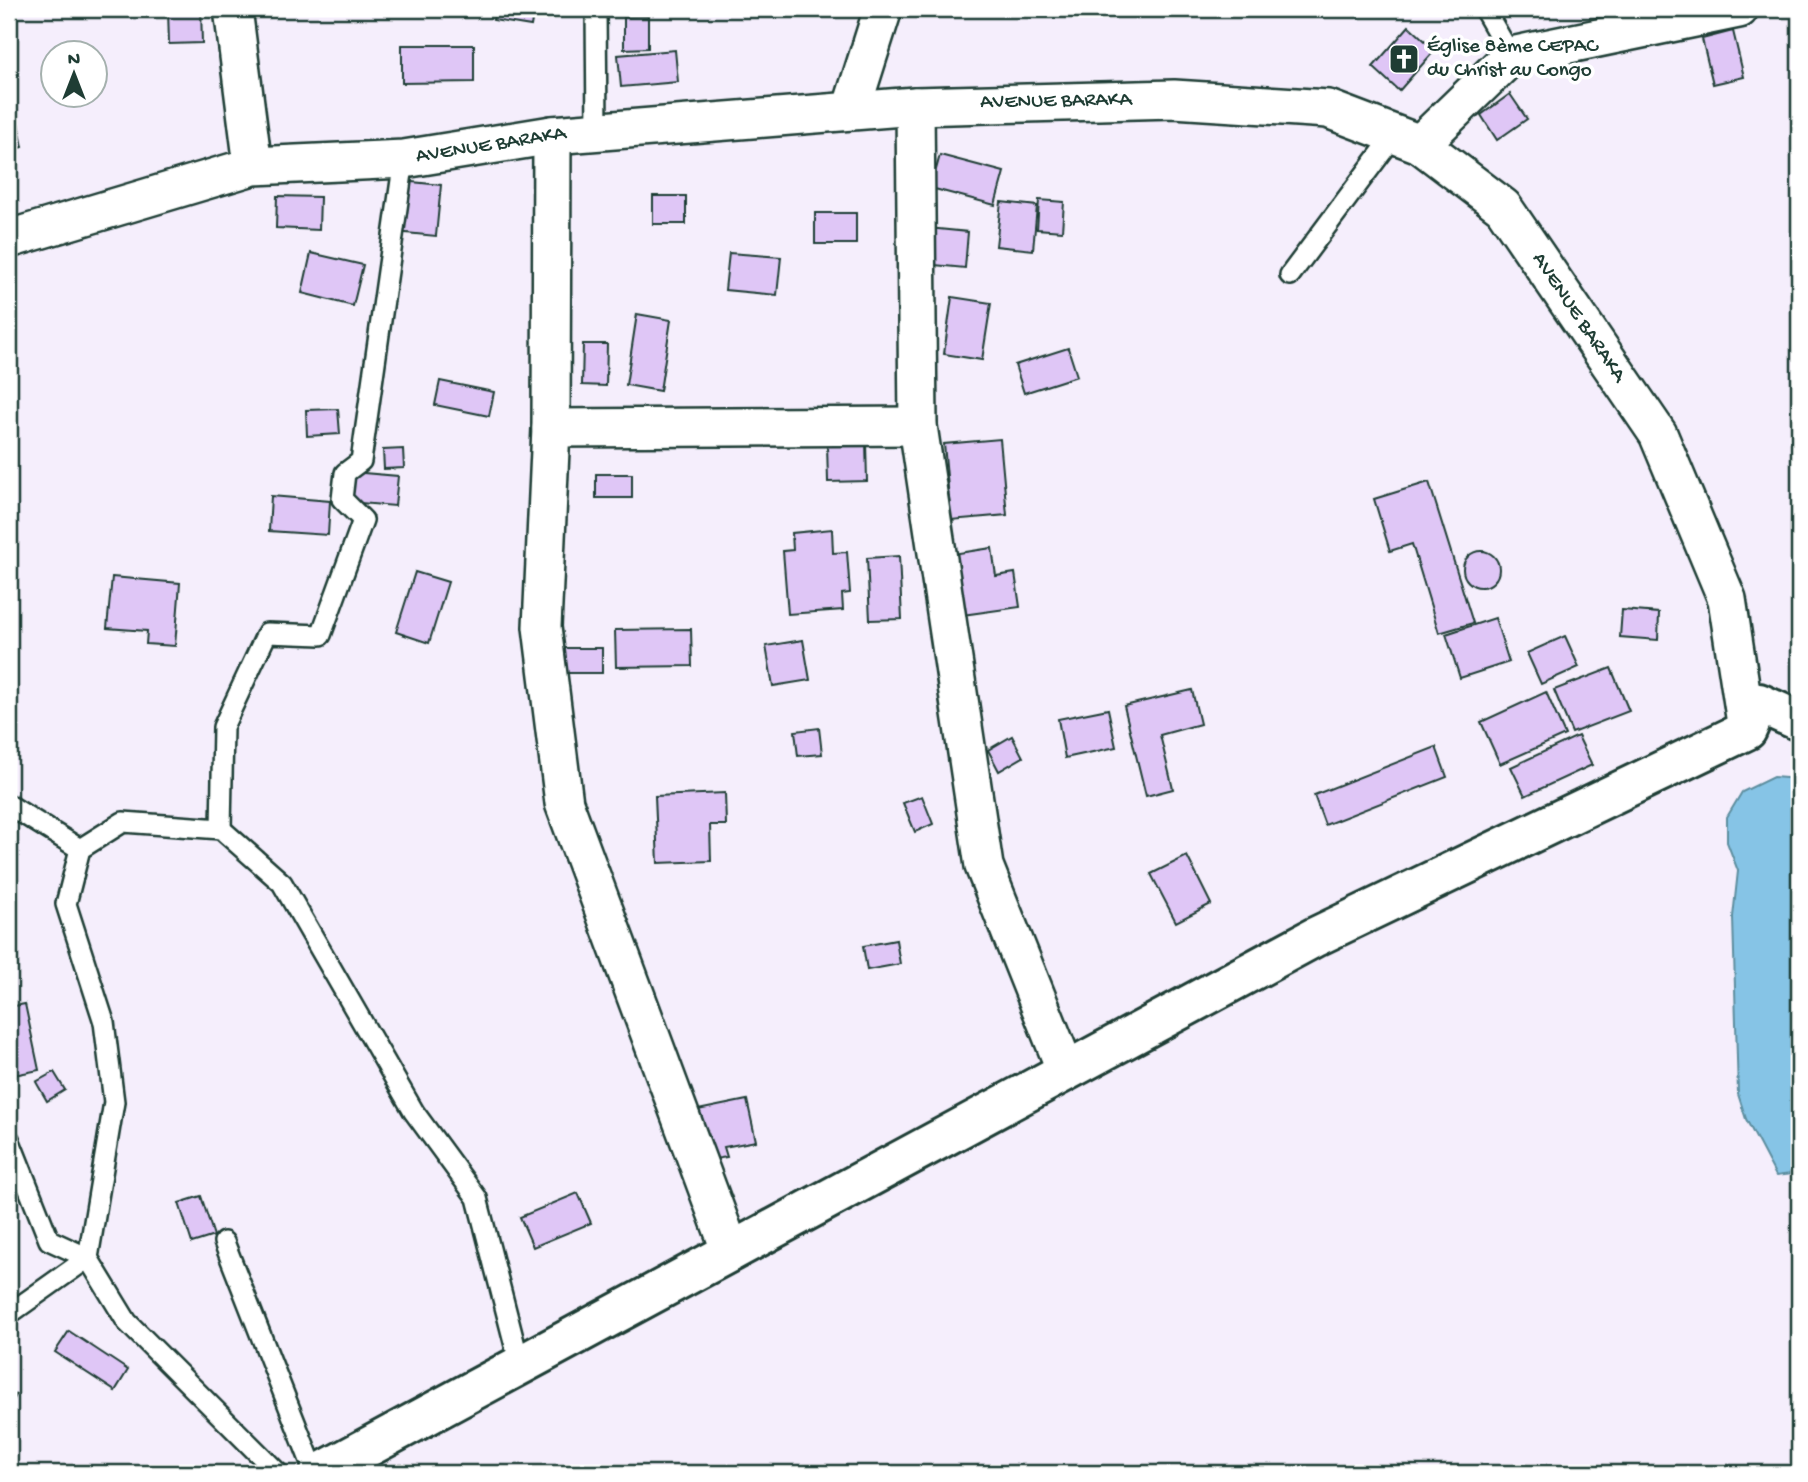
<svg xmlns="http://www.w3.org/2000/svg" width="1808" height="1482" font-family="'Gochi Hand',sans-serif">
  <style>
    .water { fill: #86c4e6; stroke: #5d8e9f; stroke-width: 2 }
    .building { fill: #dfc6f6; stroke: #1f3d34; stroke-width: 2 }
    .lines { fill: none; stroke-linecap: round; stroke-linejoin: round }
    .service-casing { stroke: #1f3d34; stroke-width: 24 }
    .minor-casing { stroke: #1f3d34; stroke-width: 42 }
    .tertiary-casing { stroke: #1f3d34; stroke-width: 44 }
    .service { stroke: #fff; stroke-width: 19 }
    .minor { stroke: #fff; stroke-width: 37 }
    .tertiary { stroke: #fff; stroke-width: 38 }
    .labels { text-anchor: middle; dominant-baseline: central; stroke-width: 7; stroke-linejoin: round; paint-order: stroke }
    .poi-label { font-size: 21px; fill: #1f3d34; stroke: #fff; text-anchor: start }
    .street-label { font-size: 21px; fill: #1f3d34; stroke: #fff }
  </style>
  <rect width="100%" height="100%" fill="#f5eefc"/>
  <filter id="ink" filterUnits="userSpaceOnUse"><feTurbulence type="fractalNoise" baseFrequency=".0143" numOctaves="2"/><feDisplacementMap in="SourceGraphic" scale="14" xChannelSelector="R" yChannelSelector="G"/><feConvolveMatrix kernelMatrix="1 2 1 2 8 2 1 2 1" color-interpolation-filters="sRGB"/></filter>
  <g filter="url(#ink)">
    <polygon class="water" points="1773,777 1799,779 1799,1173 1776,1176 1746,1119 1738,1094 1733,917 1738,871 1727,842 1727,817 1742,792"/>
    <g class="building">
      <polygon points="168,9 201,9 202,43 169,44"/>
      <polygon points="495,9 534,9 531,26 493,20"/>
      <polygon points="648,16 648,48 624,49 624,17"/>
      <polygon points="1409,26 1435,50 1399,91 1373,67"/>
      <polygon points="1733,31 1744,77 1713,84 1702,39"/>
      <polygon points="402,45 474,45 474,82 402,83"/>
      <polygon points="675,50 678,82 621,87 618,55"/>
      <polygon points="1510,94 1527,119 1497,140 1481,115"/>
      <polygon points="9,98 13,98 23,147 9,150"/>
      <polygon points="940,155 1004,172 995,205 931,188"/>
      <polygon points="402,181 441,185 436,236 396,232"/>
      <polygon points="277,196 320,197 319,230 276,228"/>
      <rect x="653" y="196" width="33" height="28"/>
      <polygon points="1039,200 1064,202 1062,231 1037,229"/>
      <polygon points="1001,202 1037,206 1033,250 996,246"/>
      <rect x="815" y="213" width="41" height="31"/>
      <polygon points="918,227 968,232 965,268 914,263"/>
      <polygon points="311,253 363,265 353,306 302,293"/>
      <polygon points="729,253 781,257 777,295 725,290"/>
      <polygon points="952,297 991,303 982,360 944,354"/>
      <polygon points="637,314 671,320 660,391 626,385"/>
      <polygon points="583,344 607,344 606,386 582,385"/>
      <polygon points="1068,348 1077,376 1024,393 1015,365"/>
      <polygon points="440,381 494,392 489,416 435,405"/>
      <polygon points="338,409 340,434 307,436 306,410"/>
      <polygon points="1000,439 1007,515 951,520 944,444"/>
      <polygon points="866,442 867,481 828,482 827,443"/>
      <polygon points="403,449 404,468 384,469 383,450"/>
      <polygon points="340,471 398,476 395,506 337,501"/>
      <rect x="596" y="474" width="36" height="24"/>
      <polygon points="1429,482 1473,623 1439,633 1412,544 1390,551 1374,499"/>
      <polygon points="271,496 330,501 328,535 269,531"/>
      <polygon points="832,529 833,553 847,552 850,593 842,594 843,610 788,614 783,551 793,550 792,533"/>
      <polygon points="992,548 996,576 1015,573 1020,607 948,617 952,554"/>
      <circle cx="1481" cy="569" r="18"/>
      <polygon points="899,556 902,619 870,620 867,558"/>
      <polygon points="415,572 448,582 429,643 396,632"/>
      <polygon points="112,577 180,583 175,646 146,644 147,631 107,628"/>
      <polygon points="1622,610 1659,613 1658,640 1620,637"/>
      <polygon points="1495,618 1509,662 1460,678 1446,634"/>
      <polygon points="691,629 692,666 616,667 615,630"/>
      <polygon points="1565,636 1579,667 1541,684 1527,653"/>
      <polygon points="803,640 810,680 773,686 766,646"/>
      <polygon points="565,648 602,648 602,673 566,673"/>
      <polygon points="1611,668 1629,711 1572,733 1554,690"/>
      <polygon points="1192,690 1200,724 1160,735 1173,789 1146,796 1124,706"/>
      <polygon points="1546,692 1565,735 1500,764 1481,722"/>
      <polygon points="1108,709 1116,747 1065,758 1058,719"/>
      <polygon points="819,728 822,754 798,756 795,731"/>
      <polygon points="1012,736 1023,757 999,771 988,750"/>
      <polygon points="1578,736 1592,765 1525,796 1511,767"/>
      <polygon points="1436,747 1447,777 1325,825 1314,795"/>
      <polygon points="725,793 726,825 710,825 711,861 658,863 655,796"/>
      <polygon points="922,796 933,824 915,832 903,803"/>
      <polygon points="1187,856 1211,904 1176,922 1151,874"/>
      <polygon points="896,940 900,964 867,970 863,946"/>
      <polygon points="25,1004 39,1070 9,1076 9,1007"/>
      <polygon points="54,1072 65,1090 47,1101 36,1082"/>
      <polygon points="747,1100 756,1141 724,1147 727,1157 703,1161 693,1111"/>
      <polygon points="578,1193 591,1223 533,1247 520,1217"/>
      <polygon points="201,1196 214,1236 192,1243 179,1203"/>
      <polygon points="69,1331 128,1370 115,1391 55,1352"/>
      <polygon points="9,1392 16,1395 9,1409"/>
    </g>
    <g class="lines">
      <g class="service-casing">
        <g id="service">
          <polyline points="596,9 597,132"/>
          <polyline points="1484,9 1511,56"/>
          <polyline points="1290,275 1396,133"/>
          <polyline points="9,805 80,849"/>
          <polyline points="221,829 223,727 267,633 321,635 363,520 342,499 345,473 361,461 404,159"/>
          <polyline points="9,1139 49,1240 88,1258 9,1314"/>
          <polyline points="224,1242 315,1473"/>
          <polyline points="278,1473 127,1322 88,1258 114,1102 104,1022 66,904 80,849 123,822 221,829 282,883 414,1112 477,1198 520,1365"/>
        </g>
      </g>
      <g class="minor-casing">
        <g id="minor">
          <polyline points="233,9 253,166"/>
          <polyline points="915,106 918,426 984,866 1066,1071"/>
          <polyline points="851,110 883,9"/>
          <polyline points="552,135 551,428 542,627 564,803 731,1252"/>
          <polyline points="1420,144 1511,56 1739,9"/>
          <polyline points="9,239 253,166 404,159 552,135 915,106 1174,99 1328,109 1420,144 1503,207 1658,434 1727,599 1747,730"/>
          <polyline points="551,428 918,426"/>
        </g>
      </g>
      <g class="tertiary-casing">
        <polyline id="tertiary" points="320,1473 1315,937 1747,730 1759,703 1799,721"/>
      </g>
      <use href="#service" class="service"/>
      <use href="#minor" class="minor"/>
      <use href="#tertiary" class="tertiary"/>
    </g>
  </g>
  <defs>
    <g id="church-square" transform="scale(1.575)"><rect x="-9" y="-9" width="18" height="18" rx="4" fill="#1f3d34" stroke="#fff"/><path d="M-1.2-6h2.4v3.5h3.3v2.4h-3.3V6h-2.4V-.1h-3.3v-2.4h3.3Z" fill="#fff"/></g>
  </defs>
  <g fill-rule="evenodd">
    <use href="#church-square" x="1404" y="59"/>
  </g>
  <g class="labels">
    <g class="poi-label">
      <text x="1427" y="47">Église 8ème CEPAC<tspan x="1427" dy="24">du Christ au Congo</tspan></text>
    </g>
    <g class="street-label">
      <text transform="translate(1056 102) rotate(-1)">AVENUE BARAKA</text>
      <text transform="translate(491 146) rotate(-9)">AVENUE BARAKA</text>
      <text transform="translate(1578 318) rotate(56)">AVENUE BARAKA</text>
    </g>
  </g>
  <rect width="1808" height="1482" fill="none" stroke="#fff" stroke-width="35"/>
  <rect x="18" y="18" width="1773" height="1447" fill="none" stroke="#1f3d34" stroke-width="2.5" filter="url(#ink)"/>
  <g transform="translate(74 74)"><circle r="33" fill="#ffffff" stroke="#a5b1ae" stroke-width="2"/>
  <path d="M0-5L12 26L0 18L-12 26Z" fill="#1f3d34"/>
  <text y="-10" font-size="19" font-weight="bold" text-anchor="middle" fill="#1f3d34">N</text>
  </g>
</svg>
